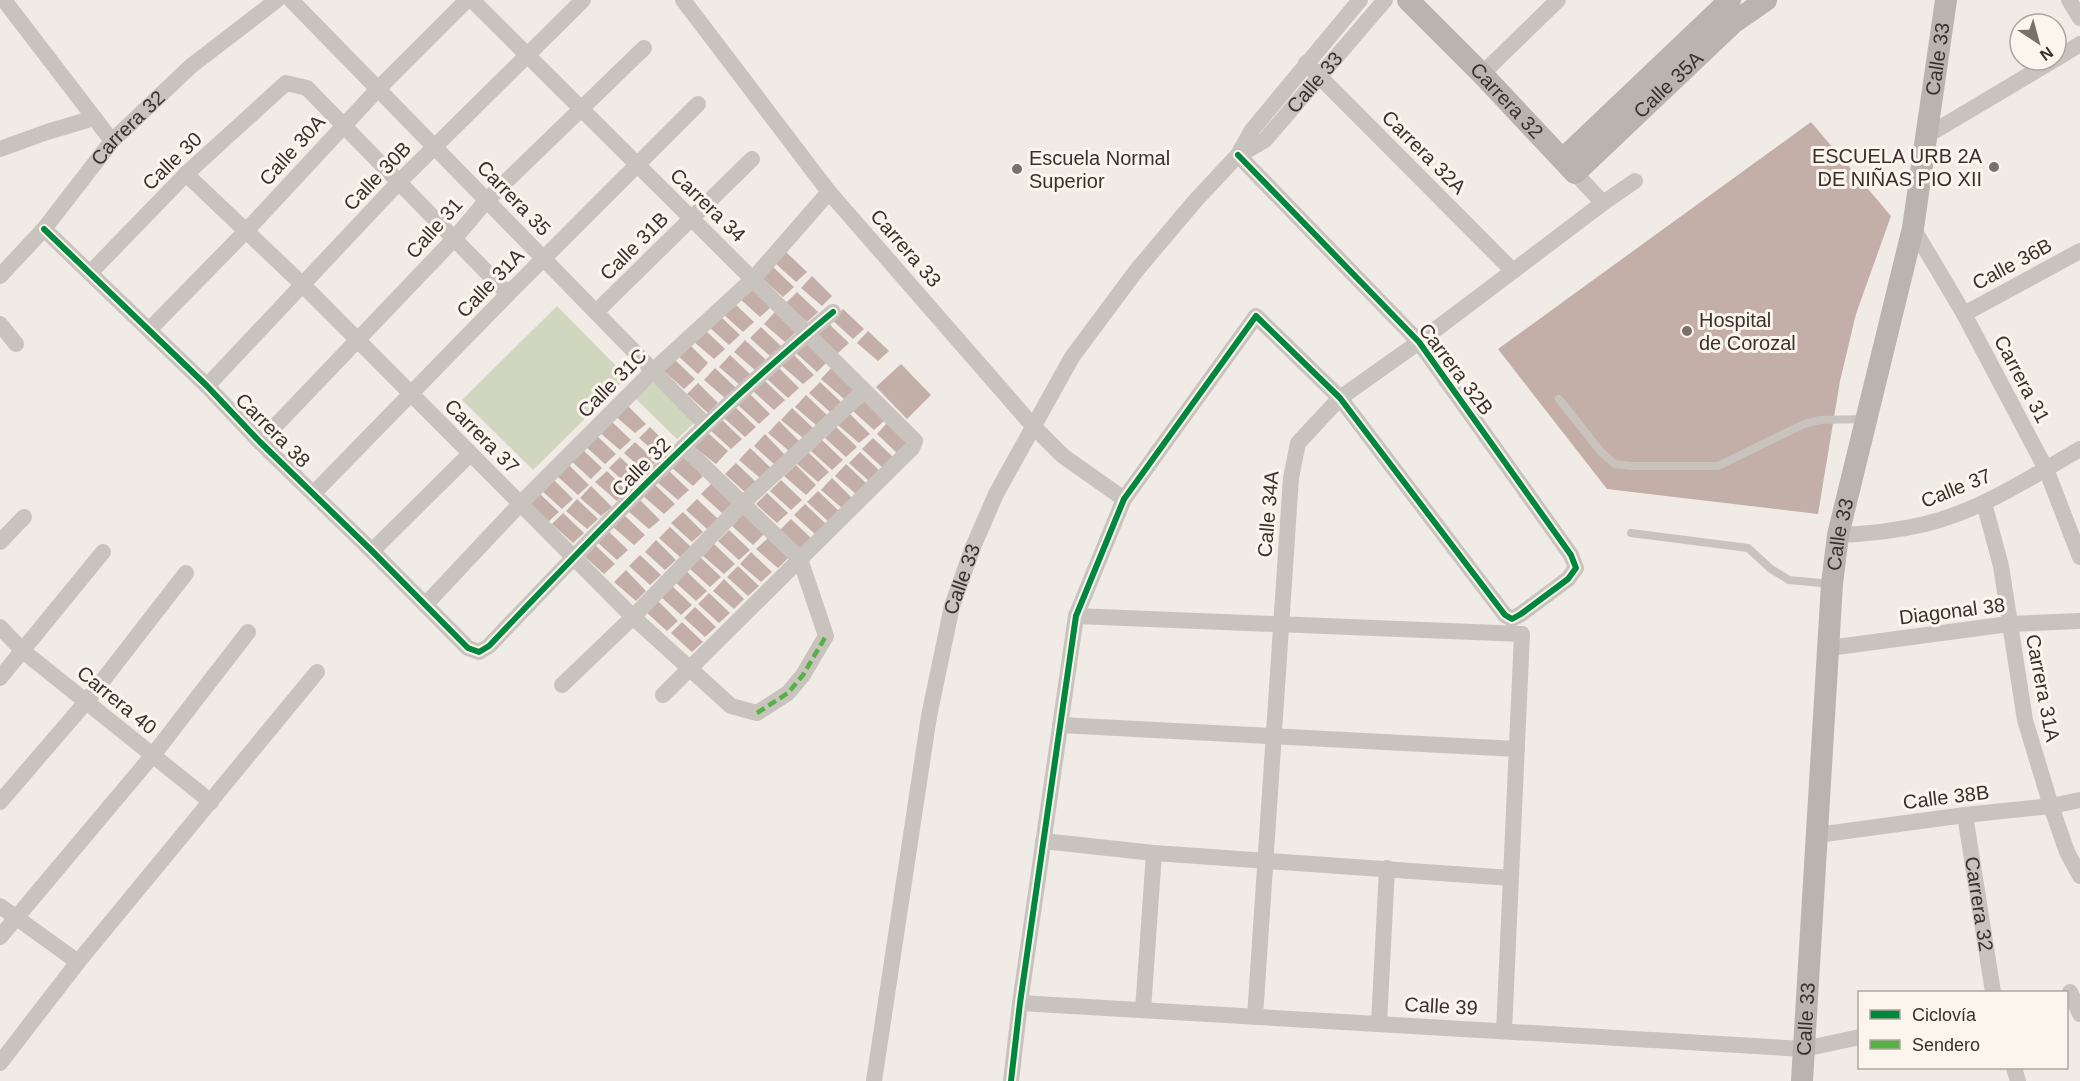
<svg xmlns="http://www.w3.org/2000/svg" width="2080" height="1081" font-family="Arial,sans-serif">
  <style>
    .green { fill: #d1d6bf }
    .building { fill: #c3afa7 }
    .lines { fill: none; stroke-linecap: round; stroke-linejoin: round }
    .lane { stroke: #c9c3be; stroke-width: 8 }
    .street { stroke: #c9c3be; stroke-width: 16 }
    .secondary { stroke: #bab3ae; stroke-width: 22 }
    .quiet { stroke: #57b246; stroke-width: 4.5; stroke-dasharray: 9 4.5; stroke-linecap: butt }
    .cycleway-casing { stroke: #fbf5ee; stroke-width: 10 }
    .cycleway { stroke: #00873e; stroke-width: 6 }
    .poi-dot { fill: #7a716c; stroke: #fbf5ee; stroke-width: 2 }
    .labels { text-anchor: middle; dominant-baseline: central; stroke-width: 6; stroke-linejoin: round; paint-order: stroke }
    .street-label { font-size: 20px; fill: #3b302b; stroke: #fbf5ee }
    .poi-label { font-size: 20px; fill: #3b302b; stroke: #fbf5ee; text-anchor: start }
  </style>
  <rect width="100%" height="100%" fill="#f0ebe5"/>
  <g class="green">
    <polygon points="557,306 627,377 533,470 462,400"/>
    <polygon points="653,379 695,422 677,439 635,398"/>
  </g>
  <g class="building">
    <polygon points="1811,122 1891,216 1856,314 1840,381 1818,514 1607,489 1498,349"/>
    <polygon points="786,252 807,272 796,282 775,263"/>
    <polygon points="773,267 794,287 783,297 762,278"/>
    <polygon points="812,276 832,296 822,306 801,288"/>
    <polygon points="750,286 771,307 760,317 739,298"/>
    <polygon points="797,292 818,312 807,322 786,303"/>
    <polygon points="733,302 754,322 743,332 722,313"/>
    <polygon points="843,309 864,329 853,339 832,320"/>
    <polygon points="775,312 796,332 785,342 764,324"/>
    <polygon points="719,315 740,335 729,345 708,326"/>
    <polygon points="828,323 849,343 838,353 817,335"/>
    <polygon points="761,327 782,347 771,357 750,338"/>
    <polygon points="704,329 725,349 714,359 693,341"/>
    <polygon points="868,331 889,351 878,361 857,343"/>
    <polygon points="745,340 766,360 755,370 734,352"/>
    <polygon points="807,341 828,361 817,372 796,353"/>
    <polygon points="688,343 708,363 698,374 677,355"/>
    <polygon points="793,354 814,375 803,384 782,366"/>
    <polygon points="730,355 751,375 740,385 719,367"/>
    <polygon points="674,359 695,379 684,389 663,370"/>
    <polygon points="901,364 931,395 907,419 876,387"/>
    <polygon points="778,367 799,388 788,398 767,379"/>
    <polygon points="832,367 856,388 844,399 821,379"/>
    <polygon points="715,368 736,388 725,398 704,380"/>
    <polygon points="764,380 785,400 774,410 753,391"/>
    <polygon points="820,382 841,402 830,412 809,393"/>
    <polygon points="698,383 718,403 708,413 687,394"/>
    <polygon points="749,393 770,414 759,424 738,405"/>
    <polygon points="806,395 827,415 816,425 795,407"/>
    <polygon points="864,400 885,420 874,430 853,411"/>
    <polygon points="625,403 646,424 635,433 614,415"/>
    <polygon points="735,407 756,427 745,437 724,418"/>
    <polygon points="792,408 813,428 803,438 781,420"/>
    <polygon points="849,413 870,434 859,443 838,425"/>
    <polygon points="721,419 742,439 731,449 710,430"/>
    <polygon points="610,420 631,440 620,450 598,431"/>
    <polygon points="779,421 799,441 789,451 768,433"/>
    <polygon points="887,423 908,443 897,453 877,434"/>
    <polygon points="650,427 670,447 660,457 639,438"/>
    <polygon points="836,427 857,447 846,457 825,438"/>
    <polygon points="707,432 728,451 716,464 694,447"/>
    <polygon points="595,434 616,454 605,464 584,445"/>
    <polygon points="765,434 785,455 775,465 754,446"/>
    <polygon points="873,438 894,458 883,468 862,449"/>
    <polygon points="822,440 843,460 832,470 811,451"/>
    <polygon points="635,442 656,462 645,472 624,453"/>
    <polygon points="581,448 602,468 591,479 570,460"/>
    <polygon points="750,448 771,468 760,478 739,460"/>
    <polygon points="808,452 829,472 818,482 797,464"/>
    <polygon points="860,452 881,472 870,482 849,463"/>
    <polygon points="682,456 703,476 693,486 671,467"/>
    <polygon points="620,457 641,477 630,487 609,468"/>
    <polygon points="736,463 757,483 746,493 725,474"/>
    <polygon points="568,464 589,485 578,495 557,476"/>
    <polygon points="846,464 867,484 856,494 835,476"/>
    <polygon points="796,465 816,485 806,495 784,476"/>
    <polygon points="668,470 689,490 678,500 657,482"/>
    <polygon points="607,471 627,491 617,501 595,482"/>
    <polygon points="552,478 573,499 562,509 541,490"/>
    <polygon points="832,478 853,499 842,508 821,490"/>
    <polygon points="781,480 802,500 791,510 770,491"/>
    <polygon points="712,483 733,503 722,513 701,494"/>
    <polygon points="654,484 675,504 664,514 643,496"/>
    <polygon points="591,486 612,507 601,516 580,498"/>
    <polygon points="818,491 839,511 828,521 807,502"/>
    <polygon points="538,492 559,512 548,522 527,504"/>
    <polygon points="767,493 788,513 777,523 756,504"/>
    <polygon points="577,499 598,519 587,529 566,511"/>
    <polygon points="639,499 660,520 649,529 628,511"/>
    <polygon points="697,499 718,519 707,529 686,510"/>
    <polygon points="805,504 826,524 815,534 794,515"/>
    <polygon points="683,512 703,532 692,542 671,523"/>
    <polygon points="563,513 584,533 573,543 552,524"/>
    <polygon points="743,514 764,534 753,545 732,526"/>
    <polygon points="624,515 645,535 634,545 613,527"/>
    <polygon points="791,519 812,539 801,549 780,530"/>
    <polygon points="670,527 691,547 680,557 659,538"/>
    <polygon points="607,530 628,550 617,560 596,541"/>
    <polygon points="729,530 750,550 739,560 718,541"/>
    <polygon points="768,538 788,558 778,568 756,549"/>
    <polygon points="656,540 676,560 665,570 645,552"/>
    <polygon points="594,544 615,564 604,574 583,555"/>
    <polygon points="714,544 735,564 724,574 703,556"/>
    <polygon points="751,552 772,572 761,582 740,564"/>
    <polygon points="640,555 661,575 650,585 629,566"/>
    <polygon points="700,557 721,577 710,587 689,568"/>
    <polygon points="738,566 759,586 748,596 727,577"/>
    <polygon points="626,570 646,591 636,601 614,582"/>
    <polygon points="686,571 707,591 696,601 675,582"/>
    <polygon points="724,579 744,599 734,609 713,591"/>
    <polygon points="671,585 692,605 681,615 660,596"/>
    <polygon points="709,593 730,613 719,623 698,604"/>
    <polygon points="658,601 678,621 667,631 646,612"/>
    <polygon points="695,607 716,627 705,637 684,618"/>
    <polygon points="682,622 703,642 692,652 671,633"/>
  </g>
  <g class="lines">
    <g class="lane">
      <polyline points="1559,399 1601,452 1615,464 1631,466 1718,466 1804,424 1820,420 1866,419"/>
      <polyline points="1631,533 1748,548 1771,569 1789,580 1832,584"/>
    </g>
    <g class="street">
      <polyline points="4,0 112,141"/>
      <polyline points="291,0 706,425"/>
      <polyline points="472,0 915,441 912,448 663,695"/>
      <polyline points="683,0 829,192 1033,426 1063,456 1124,499"/>
      <polyline points="2069,0 2080,18"/>
      <polyline points="2056,59 2080,44"/>
      <polyline points="1306,63 1513,271"/>
      <polyline points="1482,74 1558,0"/>
      <polyline points="1928,135 2054,60"/>
      <polyline points="0,149 47,132 94,118"/>
      <path id="s1" d="M1239 155 1265 140 1385 0"/>
      <polyline points="1575,173 1603,203"/>
      <polyline points="186,174 303,285 633,617 731,706 757,713 788,693 803,675 826,636 800,559 684,447"/>
      <polyline points="1913,228 1964,314 2046,469 2080,557"/>
      <path d="M44 229 207 386 260 442 372 551 468 648 479 652 489 646C599 530 710 414 833 312"/>
      <polyline points="90,273 186,174 286,83 307,88 508,294"/>
      <path id="s2" d="M0 276 44 229 112 141 191 66 277 0"/>
      <polyline points="596,312 752,159"/>
      <polyline points="1964,314 2080,251"/>
      <polyline points="0,324 16,344"/>
      <polyline points="149,330 246,231 378,89 467,0"/>
      <polyline points="207,386 399,182 583,0"/>
      <polyline points="260,442 454,239 487,200 644,48"/>
      <polyline points="314,493 508,294 698,104"/>
      <polyline points="1984,503 2001,566 2025,720 2051,806 2067,852 2080,876"/>
      <path d="M1838 535C1868 534 1896 531 1925 524 1980 511 2031 477 2080 449"/>
      <polyline points="0,542 24,517"/>
      <polyline points="372,551 470,454"/>
      <polyline points="425,605 520,504 654,370 753,279 829,192"/>
      <polyline points="1076,616 1522,634 1504,1031"/>
      <polyline points="0,627 23,651 211,802"/>
      <polyline points="1829,648 2009,624 2080,621"/>
      <polyline points="0,678 103,552"/>
      <polyline points="562,685 633,617 743,503 864,391"/>
      <polyline points="1060,725 1517,749"/>
      <polyline points="0,802 86,702 186,573"/>
      <path id="s3" d="M1965 815 1993 992"/>
      <polyline points="1817,835 1965,815 2051,806 2080,800"/>
      <polyline points="1043,841 1154,853 1511,878"/>
      <polyline points="0,906 78,962"/>
      <polyline points="0,937 153,755 248,632"/>
      <polyline points="2070,992 2080,1014"/>
      <polyline points="1020,1003 1804,1049 1860,1037"/>
      <polyline points="1143,1010 1154,853"/>
      <polyline points="1255,1017 1291,478 1298,443 1340,398 1419,342 1603,203 1635,181"/>
      <polyline points="1379,1024 1387,868"/>
      <polyline points="0,1063 78,962 317,672"/>
      <polyline points="2014,1068 2018,1081"/>
      <path id="s4" d="M874 1081 929 716 952 606 973 547 996 494 1072 357 1136 271 1195 201 1238 155 1252 130 1360 0"/>
      <polyline points="1011,1081 1020,1003 1076,616 1124,499 1256,316 1340,398 1505,615 1512,619 1521,614 1568,579 1576,568 1571,555 1419,342 1238,155"/>
    </g>
    <g class="secondary">
      <path id="s5" d="M1408 0 1482 74 1575 173 1733 23 1766 0"/>
      <polyline points="1563,159 1730,0"/>
      <path id="s6" d="M1802 1081 1832 584 1838 535 1913 228 1946 0"/>
    </g>
    <polyline class="quiet" points="757,713 788,693 803,675 826,636"/>
    <g class="cycleway-casing">
      <g id="cycleway">
        <path d="M44 229 207 386 260 442 372 551 468 648 479 652 489 646C599 530 710 414 833 312"/>
        <polyline points="1011,1081 1020,1003 1076,616 1124,499 1256,316 1340,398 1505,615 1512,619 1521,614 1568,579 1576,568 1571,555 1419,342 1238,155"/>
      </g>
    </g>
    <use href="#cycleway" class="cycleway"/>
  </g>
  <g class="poi-dot">
    <circle cx="1994" cy="167" r="6"/>
    <circle cx="1017" cy="169" r="6"/>
    <circle cx="1687" cy="331" r="6"/>
  </g>
  <g class="labels">
    <g class="street-label">
      <text stroke="none"><textPath href="#s6" startOffset="1034">Calle 33</textPath></text>
      <text stroke="none"><textPath href="#s1" startOffset="106">Calle 33</textPath></text>
      <text stroke="none"><textPath href="#s5" startOffset="369">Calle 35A</textPath></text>
      <text stroke="none"><textPath href="#s5" startOffset="141">Carrera 32</textPath></text>
      <text stroke="none"><textPath href="#s2" startOffset="196">Carrera 32</textPath></text>
      <text transform="translate(292 150) rotate(-48)">Calle 30A</text>
      <text transform="translate(1424 152) rotate(45)">Carrera 32A</text>
      <text transform="translate(172 161) rotate(-44)">Calle 30</text>
      <text transform="translate(377 176) rotate(-46)">Calle 30B</text>
      <text transform="translate(514 198) rotate(46)">Carrera 35</text>
      <text transform="translate(708 205) rotate(44)">Carrera 34</text>
      <text transform="translate(434 228) rotate(-48)">Calle 31</text>
      <text transform="translate(634 246) rotate(-45)">Calle 31B</text>
      <text transform="translate(906 248) rotate(49)">Carrera 33</text>
      <text transform="translate(2012 264) rotate(-28)">Calle 36B</text>
      <text transform="translate(490 283) rotate(-46)">Calle 31A</text>
      <text transform="translate(1456 369) rotate(53)">Carrera 32B</text>
      <text transform="translate(2022 379) rotate(62)">Carrera 31</text>
      <text transform="translate(612 383) rotate(-45)">Calle 31C</text>
      <text transform="translate(273 430) rotate(45)">Carrera 38</text>
      <text transform="translate(482 436) rotate(45)">Carrera 37</text>
      <text transform="translate(641 467) rotate(-45)">Calle 32</text>
      <text transform="translate(1956 488) rotate(-22)">Calle 37</text>
      <text transform="translate(1268 514) rotate(-85)">Calle 34A</text>
      <text stroke="none"><textPath href="#s6" startOffset="548">Calle 33</textPath></text>
      <text stroke="none"><textPath href="#s4" startOffset="510">Calle 33</textPath></text>
      <text transform="translate(1952 611) rotate(-7)">Diagonal 38</text>
      <text transform="translate(2043 688) rotate(79)">Carrera 31A</text>
      <text transform="translate(117 700) rotate(39)">Carrera 40</text>
      <text transform="translate(1946 797) rotate(-7)">Calle 38B</text>
      <text stroke="none"><textPath href="#s3" startOffset="90">Carrera 32</textPath></text>
      <text transform="translate(1441 1006) rotate(3)">Calle 39</text>
      <text stroke="none"><textPath href="#s6" startOffset="62">Calle 33</textPath></text>
    </g>
    <g class="poi-label">
      <text x="1982" y="156" text-anchor="end">ESCUELA URB 2A<tspan x="1982" dy="23">DE NIÑAS PIO XII</tspan></text>
      <text x="1029" y="158">Escuela Normal<tspan x="1029" dy="23">Superior</tspan></text>
      <text x="1699" y="320">Hospital<tspan x="1699" dy="23">de Corozal</tspan></text>
    </g>
  </g>
  <rect x="1858" y="991" width="210" height="78" fill="#fbf5ee" stroke="#aea6a0" stroke-width="1.5"/>
  <rect x="1870" y="1010" width="30" height="9" fill="#00873e" stroke="#aea6a0" stroke-width="1.5"/>
  <text x="1912" y="1021" font-size="18" fill="#3b302b">Ciclovía</text>
  <rect x="1870" y="1040" width="30" height="9" fill="#57b246" stroke="#aea6a0" stroke-width="1.5"/>
  <text x="1912" y="1051" font-size="18" fill="#3b302b">Sendero</text>
  <g transform="translate(2038 42) rotate(144)"><circle r="28" fill="#fbf5ee" stroke="#aea6a0" stroke-width="1.5"/>
  <path d="M0-4.5L10 22L0 15L-10 22Z" fill="#7a716c"/>
  <text y="-9" font-size="16" font-weight="bold" text-anchor="middle" fill="#3b302b">N</text>
  </g>
</svg>
